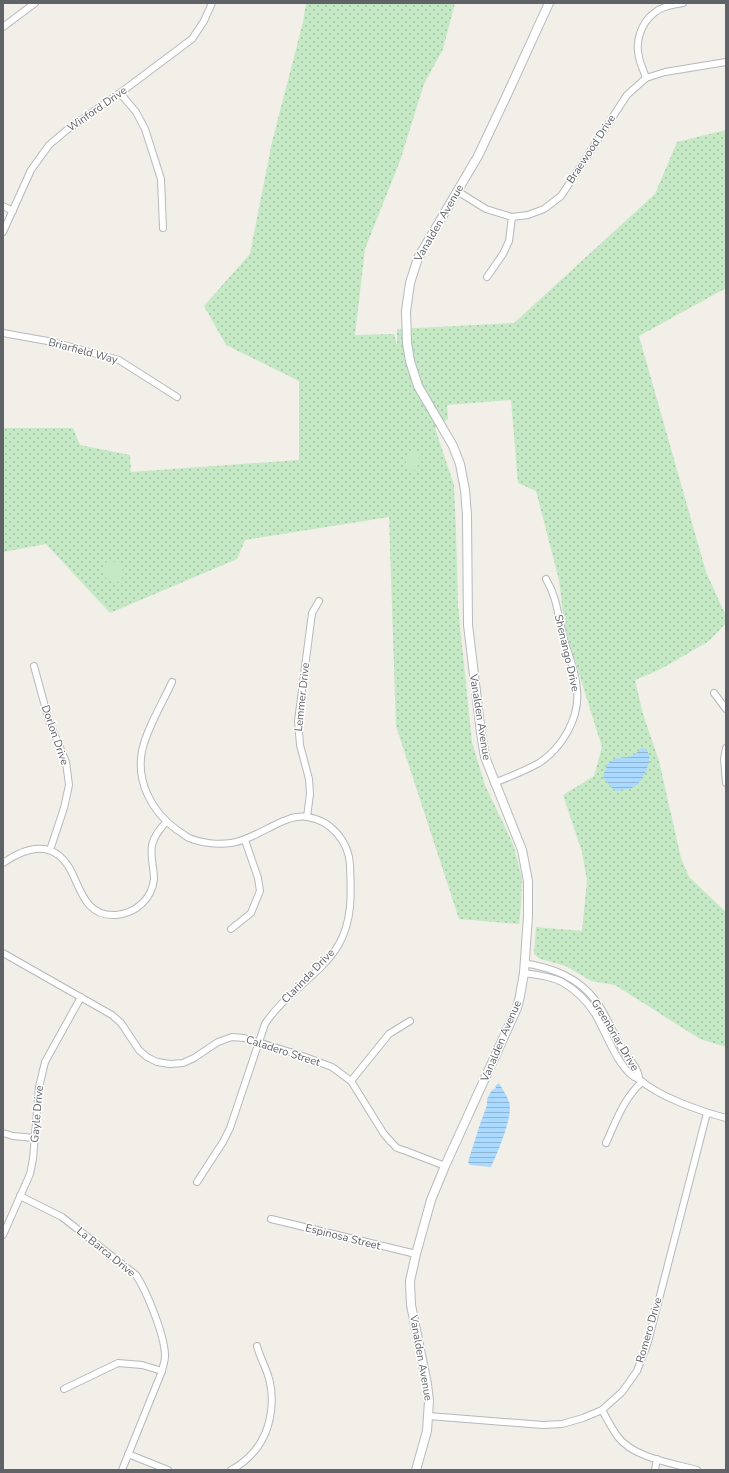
<svg xmlns="http://www.w3.org/2000/svg" width="729" height="1473" font-family="'Nunito Sans',sans-serif">
  <style>
    .grass { fill: url(#grass-dots) }
    .green { fill: #c5e8c5 }
    .water { fill: url(#water-rules) }
    .lines { fill: none; stroke-linecap: round; stroke-linejoin: round }
    .minor-casing { stroke: #b5b8bc; stroke-width: 8 }
    .secondary-casing { stroke: #b6babf; stroke-width: 10 }
    .minor { stroke: #fff; stroke-width: 6 }
    .secondary { stroke: #fff; stroke-width: 8 }
    .labels { text-anchor: middle; dominant-baseline: central; stroke-width: 3; stroke-linejoin: round; paint-order: stroke }
    .street-label { font-size: 11px; fill: #5f6368; stroke: #fff }
  </style>
  <defs>
    <pattern id="grass-dots" width="8" height="8" patternUnits="userSpaceOnUse"><rect width="8" height="8" fill="#c5e8c5"/><path d="M2 2h.1M6 6h.1" fill="none" stroke="#a3c0a4" stroke-width="1.8" stroke-linecap="round"/></pattern>
    <pattern id="water-rules" width="6" height="5" patternUnits="userSpaceOnUse"><rect width="6" height="5" fill="#aadaff"/><path d="M0 2.5h6" fill="none" stroke="#8eb4d2"/></pattern>
  </defs>
  <rect width="100%" height="100%" fill="#f1efe8"/>
  <polygon class="grass" points="306,3 455,3 443,49 424,84 400,161 365,249 355,335 394,334 397,345 397,329 514,323 655,194 677,142 726,130 726,288 639,336 706,572 726,616 726,623 709,641 661,669 635,680 643,714 659,761 681,858 689,877 726,912 726,1047 700,1039 615,985 591,981 566,966 540,959 534,954 536,927 582,931 587,881 582,852 563,795 594,776 602,747 565,629 559,580 536,491 518,483 511,400 447,405 448,419 435,428 454,485 456,530 458,606 472,742 485,785 513,844 522,878 521,907 519,924 459,919 396,726 389,517 245,540 237,559 110,613 46,544 3,552 3,428 73,428 80,445 130,455 131,472 299,460 299,381 226,345 204,306 250,254 272,142 303,22"/>
  <g class="green">
    <path d="M412 450C421 454 421 467 412 472L406 466V459L408 452Z"/>
    <path d="M109 560 119 563C123 570 125 577 118 582L113 583 105 577 103 567 107 561Z"/>
  </g>
  <g class="water">
    <path d="M642 748C658 752 644 781 634 787 629 789 623 789 618 791L613 789 603 777 607 765 613 759 628 757 634 755Z"/>
    <path d="M499 1083C502 1089 507 1095 509 1102 514 1115 497 1154 491 1167L470 1165 468 1162 479 1127 487 1105V1099L492 1090 496 1088 495 1086Z"/>
  </g>
  <g class="lines">
    <g class="minor-casing">
      <g id="minor">
        <polyline points="3,27 35,3"/>
        <path d="M646 78C644 71 640 64 639 57 635 42 641 23 654 13 662 6 673 5 683 3"/>
        <polyline points="120,93 136,112 145,129 161,179 163,228"/>
        <polyline points="457,191 486,209 512,217 528,215 544,209 561,196 627,95 646,78 665,72 726,62"/>
        <polyline points="3,206 13,211"/>
        <polyline points="3,232 31,170 49,145 68,129 120,93 192,39 204,21 212,3"/>
        <polyline points="487,277 503,254 509,241 512,217"/>
        <polyline points="3,333 53,342 119,360 177,397"/>
        <polyline points="34,666 49,721 66,762 69,785 64,808 50,850"/>
        <path d="M172 682C162 704 147 728 142 751 136 782 152 812 177 830 181 832 185 836 189 838 201 843 218 845 231 843 256 840 284 813 307 817 331 820 349 842 350 865 351 892 353 919 339 944 322 974 284 994 265 1024L230 1128 223 1142 197 1182"/>
        <polyline points="714,693 726,709"/>
        <polyline points="726,748 724,759 726,783"/>
        <path d="M494 783C509 777 525 771 539 763 562 748 580 718 577 690 576 673 569 656 564 640 558 618 558 599 546 579"/>
        <polyline points="307,817 310,794 309,779 300,745 298,721 312,613 319,601"/>
        <path d="M3 863C26 847 53 839 70 869 81 889 85 917 116 915 136 913 152 899 154 879 154 868 150 856 152 845 154 836 160 829 166 822"/>
        <polyline points="231,929 251,913 260,891 258,878 245,840"/>
        <polyline points="3,953 112,1015 121,1023 139,1050 147,1057 157,1062 170,1064 183,1063 194,1058 218,1042 232,1037 244,1038 300,1055 332,1067 351,1081 384,1134 391,1142 397,1148 406,1151 445,1166"/>
        <path d="M524 963C553 968 578 977 596 1001 607 1016 613 1034 623 1050 628 1059 639 1068 639 1079"/>
        <path d="M524 973C537 975 551 976 562 982 576 990 587 1001 595 1014 605 1030 620 1074 639 1079 659 1097 700 1111 726 1118"/>
        <polyline points="351,1081 389,1034 410,1021"/>
        <polyline points="3,1133 13,1136 35,1138"/>
        <path d="M606 1143C616 1121 624 1098 642 1082"/>
        <path d="M20 1196 62 1217 136 1275C147 1292 165 1336 165 1356 165 1361 163 1366 162 1371L122 1470"/>
        <polyline points="271,1219 416,1254"/>
        <polyline points="3,1235 30,1174 33,1159 39,1087 45,1062 81,997"/>
        <polyline points="64,1389 118,1363 142,1365 162,1371"/>
        <path d="M602 1410C607 1419 612 1429 618 1437 634 1458 672 1463 697 1470"/>
        <polyline points="429,1416 543,1425 562,1424 583,1418 602,1410 622,1392 637,1371 648,1342 707,1113"/>
        <polyline points="128,1454 168,1470"/>
        <path d="M231 1470C243 1464 257 1451 263 1438 271 1423 274 1400 270 1383 268 1370 260 1359 257 1346"/>
        <polyline points="655,1470 657,1459"/>
      </g>
    </g>
    <g class="secondary-casing">
      <polyline id="secondary" points="416,1470 427,1431 429,1401 427,1384 411,1305 410,1281 416,1254 431,1200 445,1166 517,1008 520,996 524,973 528,916 528,881 522,850 485,757 481,733 468,625 467,515 465,490 460,464 453,446 418,386 410,361 407,343 406,311 410,283 418,258 478,156 506,97 549,3"/>
    </g>
    <use href="#minor" class="minor"/>
    <use href="#secondary" class="secondary"/>
  </g>
  <g class="labels">
    <g class="street-label">
      <text transform="translate(97 109) rotate(-35)">Winford Drive</text>
      <text transform="translate(591 149) rotate(-57)">Braewood Drive</text>
      <text transform="translate(439 223) rotate(-60)">Vanalden Avenue</text>
      <text transform="translate(83 351) rotate(15)">Briarfield Way</text>
      <text transform="translate(567 653) rotate(77)">Shenango Drive</text>
      <text transform="translate(302 697) rotate(-84)">Lemmer Drive</text>
      <text transform="translate(480 717) rotate(81)">Vanalden Avenue</text>
      <text transform="translate(55 735) rotate(71)">Dorlon Drive</text>
      <text transform="translate(308 976) rotate(-46)">Clarinda Drive</text>
      <text transform="translate(615 1035) rotate(59)">Greenbriar Drive</text>
      <text transform="translate(501 1041) rotate(-67)">Vanalden Avenue</text>
      <text transform="translate(283 1051) rotate(18)">Caladero Street</text>
      <text transform="translate(37 1114) rotate(-85)">Gayle Drive</text>
      <text transform="translate(343 1237) rotate(14)">Espinosa Street</text>
      <text transform="translate(106 1252) rotate(39)">La Barca Drive</text>
      <text transform="translate(649 1330) rotate(-74)">Romero Drive</text>
      <text transform="translate(421 1358) rotate(80)">Vanalden Avenue</text>
    </g>
  </g>
  <rect width="729" height="1473" fill="none" stroke="#5f6368" stroke-width="8"/>
</svg>
